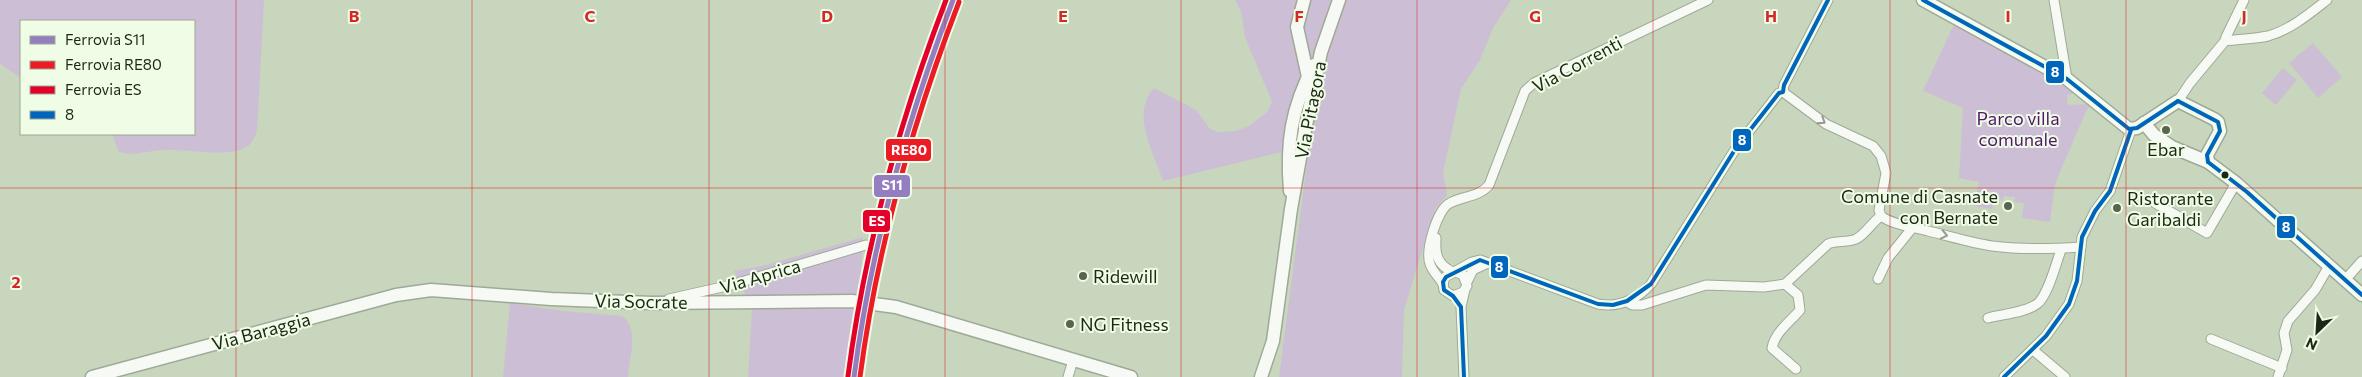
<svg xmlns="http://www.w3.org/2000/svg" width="2362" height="377" font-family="Commissioner,sans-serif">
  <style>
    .green { fill: #ccbed5 }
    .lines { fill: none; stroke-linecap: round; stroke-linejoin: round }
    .street-casing { stroke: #9fa997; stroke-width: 11 }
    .secondary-casing { stroke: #9fa997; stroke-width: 15 }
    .street { stroke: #f7f9f5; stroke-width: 9 }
    .secondary { stroke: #f7f9f5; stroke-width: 12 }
    .bus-1-casing { stroke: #f0fde6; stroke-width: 8 }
    .bus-1 { stroke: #0065bd; stroke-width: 4 }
    .rail-1-casing { stroke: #f0fde6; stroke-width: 9 }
    .rail-2-casing { stroke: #f0fde6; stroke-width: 9 }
    .rail-3-casing { stroke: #f0fde6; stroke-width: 9 }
    .rail-1 { stroke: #947ec0; stroke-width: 5 }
    .rail-2 { stroke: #ed1c24; stroke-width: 5 }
    .rail-3 { stroke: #e4002b; stroke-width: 5 }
    .oneway { stroke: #959a91 }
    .grid { fill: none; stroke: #d62828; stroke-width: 1; stroke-opacity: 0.55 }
    .poi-dot { fill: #596451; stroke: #f0fde6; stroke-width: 2 }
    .bus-dot { fill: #1d2716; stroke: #f0fde6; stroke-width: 2 }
    .labels { text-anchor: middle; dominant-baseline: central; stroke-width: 4; stroke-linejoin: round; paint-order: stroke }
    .street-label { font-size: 18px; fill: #1d2716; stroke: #f0fde6 }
    .park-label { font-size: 18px; fill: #53166f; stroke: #f0fde6 }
    .poi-label { font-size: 18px; fill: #1d2716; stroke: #f0fde6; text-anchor: start }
    .grid-label { font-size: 16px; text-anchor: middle; font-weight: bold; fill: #d62828; stroke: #f0fde6; stroke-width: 4; stroke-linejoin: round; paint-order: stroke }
    .line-badge { stroke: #f0fde6; stroke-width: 2 }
    .badge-label { font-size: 14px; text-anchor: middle; font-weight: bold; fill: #fff }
  </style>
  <rect width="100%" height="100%" fill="#c8d6be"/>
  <g class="green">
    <path d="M0 0H264L257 131C254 140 250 147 240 150 217 157 180 147 154 151 141 152 132 156 119 152L112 134H194V21H21V78L0 64Z"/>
    <path d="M1235 0H1511L1493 28 1480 60 1461 89 1443 173 1447 195 1435 209 1404 310 1402 377H1279L1309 148 1277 153 1163 181C1154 153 1130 114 1154 88L1196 110 1210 129 1218 132 1236 131 1249 126 1267 112 1272 102 1245 37 1241 11Z"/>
    <polygon points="1954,24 2063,82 2076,93 2067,95 2067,103 2070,105 2092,104 2086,111 2055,184 2050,222 2022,218 2024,203 2014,202 2015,197 2004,196 2003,200 1994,199 1992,209 1974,206 1979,182 1959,178 1963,108 1923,91"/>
    <polygon points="2313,43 2342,77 2318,98 2289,63"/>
    <polygon points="2283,68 2297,80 2276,105 2262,93"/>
    <polygon points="863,237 860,287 853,315 853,342 845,377 748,377 752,308 734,271 766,265"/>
    <path d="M510 303 563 311 622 316C640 329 629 358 628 377H503Z"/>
  </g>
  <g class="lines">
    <g class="street-casing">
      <g id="street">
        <polyline points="2054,0 2067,79"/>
        <polyline points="2225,41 2226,37 2244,0"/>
        <polyline points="1783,92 1826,124 1873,146 1881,156 1886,173 1879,210 1881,216"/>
        <path d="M2178 101 2190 83 2225 41C2239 39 2254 39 2268 36 2290 30 2309 14 2327 0"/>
        <polyline points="2155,203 2207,233 2236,183"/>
        <path d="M1881 216C1893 225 1913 227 1928 231 1949 236 1971 243 1992 246 2022 250 2051 249 2081 247"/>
        <path d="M1436 238C1435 254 1437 265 1453 272"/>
        <path d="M1456 272 1463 275 1467 286 1463 292 1453 296 1444 290 1443 284 1445 277 1472 262 1480 260 1598 304C1619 308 1637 299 1651 284L1736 148 1779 93 1783 92 1784 85 1828 0"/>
        <polyline points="1878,279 1888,258 1913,227"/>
        <polyline points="2345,280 2362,261"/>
        <polyline points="1467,282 1473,270 1488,263"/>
        <path d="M1443 284C1439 277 1432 271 1430 264 1425 251 1437 209 1450 203 1463 196 1479 197 1489 185L1525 91 1534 83 1708 0"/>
        <path d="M1785 284 1798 295 1800 310C1790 322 1775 332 1772 348L1796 369"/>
        <polyline points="669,299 731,285 866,245"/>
        <path d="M1627 302 1632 305H1642L1706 285 1764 287 1785 284 1828 244C1837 240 1847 243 1856 239 1866 234 1872 222 1881 216"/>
        <path d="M1988 318C2002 314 2025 313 2037 304 2048 296 2056 263 2061 250"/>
        <polyline points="2211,339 2282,368"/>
        <polyline points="2033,350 2065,377"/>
        <polyline points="1068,377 1073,360"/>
        <polyline points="1464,377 1461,307 1465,289"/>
        <polyline points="2004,377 2046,336 2069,304 2077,281 2082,237 2095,211 2110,191 2131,130"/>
        <polyline points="2278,377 2287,350 2284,333 2288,321 2315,290 2329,266"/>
      </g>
    </g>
    <g class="secondary-casing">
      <g id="secondary">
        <polyline points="1304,0 1297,27 1308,77"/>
        <polyline points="1923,0 2067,79 2129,129 2137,128 2178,101 2214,119 2218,122 2220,131 2207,155 2208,162"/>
        <polyline points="2144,123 2154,135 2172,147 2208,162 2236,183 2362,295"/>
        <path d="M1290 191C1286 144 1291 108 1314 65"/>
        <polyline points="92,377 396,295 431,290 551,299 652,303 852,301 896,307 1131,377"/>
        <polyline points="1261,377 1273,341 1291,209 1305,130 1321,52 1339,0"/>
      </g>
    </g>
    <use href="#street" class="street"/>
    <use href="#secondary" class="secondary"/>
    <g class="bus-1-casing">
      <g id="bus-1">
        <polyline points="1923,0 2067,79 2129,129 2137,128 2178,101"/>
        <polyline points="2178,101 2218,122 2220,131 2207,155 2208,162"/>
        <polyline points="2208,162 2247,192 2362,295"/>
        <polyline points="1464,377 1461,307 1453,296 1444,290 1443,282 1446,277 1480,260 1598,304 1613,305 1627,301 1651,284 1736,148 1779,93 1783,92 1784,85 1828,0"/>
        <polyline points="2004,377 2046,336 2069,304 2077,281 2082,237 2095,211 2110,191 2131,130"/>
      </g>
    </g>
    <use href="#bus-1" class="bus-1"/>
    <g class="rail-1-casing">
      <path id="rail-1" d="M854 377C871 246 906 123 953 0"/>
    </g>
    <g class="rail-2-casing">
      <path id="rail-2" d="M860 377C877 247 912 124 959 2"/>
    </g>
    <g class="rail-3-casing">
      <path id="rail-3" d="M848 376C865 246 899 122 946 0"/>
    </g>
    <use href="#rail-1" class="rail-1"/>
    <use href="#rail-2" class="rail-2"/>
    <use href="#rail-3" class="rail-3"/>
  </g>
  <defs><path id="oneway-chevron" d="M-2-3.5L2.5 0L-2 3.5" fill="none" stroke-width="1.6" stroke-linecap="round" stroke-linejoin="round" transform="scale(1.25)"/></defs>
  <g class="oneway">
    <use href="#oneway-chevron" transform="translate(1822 121) rotate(33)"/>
    <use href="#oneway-chevron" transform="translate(1944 235) rotate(13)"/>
  </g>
  <path class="grid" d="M236 0V377M472 0V377M709 0V377M945 0V377M1181 0V377M1417 0V377M1653 0V377M1890 0V377M2126 0V377M0 188H2362"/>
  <g class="poi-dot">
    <circle cx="2166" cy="130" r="5"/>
    <circle cx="2008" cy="206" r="5"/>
    <circle cx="2117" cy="208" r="5"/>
    <circle cx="1083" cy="276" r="5"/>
    <circle cx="1070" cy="324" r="5"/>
  </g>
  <circle class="bus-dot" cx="2225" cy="175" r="4.5"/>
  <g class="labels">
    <g class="street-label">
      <text transform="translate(1577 64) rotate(-28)">Via Correnti</text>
      <text transform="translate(1310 110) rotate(-79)">Via Pitagora</text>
      <text transform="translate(760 276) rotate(-16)">Via Aprica</text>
      <text transform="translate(641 301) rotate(1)">Via Socrate</text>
      <text transform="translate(261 331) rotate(-15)">Via Baraggia</text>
    </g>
    <g class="park-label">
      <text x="2018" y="118">Parco villa<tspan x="2018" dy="21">comunale</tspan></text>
    </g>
    <g class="poi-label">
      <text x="2166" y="149" text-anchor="middle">Ebar</text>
      <text x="1998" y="196" text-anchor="end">Comune di Casnate<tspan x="1998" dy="21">con Bernate</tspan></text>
      <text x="2127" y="198">Ristorante<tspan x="2127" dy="21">Garibaldi</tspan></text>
      <text x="1093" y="276">Ridewill</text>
      <text x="1080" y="324">NG Fitness</text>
    </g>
  </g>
  <g class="grid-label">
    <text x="354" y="22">B</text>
    <text x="590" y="22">C</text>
    <text x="827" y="22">D</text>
    <text x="1063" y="22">E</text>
    <text x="1299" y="22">F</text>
    <text x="1535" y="22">G</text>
    <text x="1771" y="22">H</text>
    <text x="2008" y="22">I</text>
    <text x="2244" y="22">J</text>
    <text x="16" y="288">2</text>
  </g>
  <g class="line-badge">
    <rect x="2045" y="60" width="20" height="24" rx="5" fill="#0065bd"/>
    <rect x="1732" y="128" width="20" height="24" rx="5" fill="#0065bd"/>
    <rect x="885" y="138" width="47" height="24" rx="5" fill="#ed1c24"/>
    <rect x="873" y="174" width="38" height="24" rx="5" fill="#947ec0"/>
    <rect x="862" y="209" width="29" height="24" rx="5" fill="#e4002b"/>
    <rect x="2276" y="215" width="20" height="24" rx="5" fill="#0065bd"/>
    <rect x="1490" y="255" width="19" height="24" rx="5" fill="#0065bd"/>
  </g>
  <g class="badge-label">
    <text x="2055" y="77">8</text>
    <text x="1742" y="145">8</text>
    <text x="909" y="155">RE80</text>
    <text x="892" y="190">S11</text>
    <text x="877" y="226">ES</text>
    <text x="2286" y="232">8</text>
    <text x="1499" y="272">8</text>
  </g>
  <rect x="20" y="20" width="175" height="115" fill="#f0fde6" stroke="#9ca793"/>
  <rect x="30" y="36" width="25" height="8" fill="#947ec0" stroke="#9ca793"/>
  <text x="65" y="45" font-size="15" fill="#1d2716">Ferrovia S11</text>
  <rect x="30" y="61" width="25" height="8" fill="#ed1c24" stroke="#9ca793"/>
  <text x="65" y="70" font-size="15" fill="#1d2716">Ferrovia RE80</text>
  <rect x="30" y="86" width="25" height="8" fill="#e4002b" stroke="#9ca793"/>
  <text x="65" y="95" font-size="15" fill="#1d2716">Ferrovia ES</text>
  <rect x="30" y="111" width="25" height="8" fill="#0065bd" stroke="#9ca793"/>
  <text x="65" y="120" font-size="15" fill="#1d2716">8</text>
  <g transform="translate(2317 332) rotate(205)" stroke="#f0fde6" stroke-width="4" paint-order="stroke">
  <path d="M0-4L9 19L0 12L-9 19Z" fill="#1d2716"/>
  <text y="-8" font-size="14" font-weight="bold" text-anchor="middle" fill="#1d2716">N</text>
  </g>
</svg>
